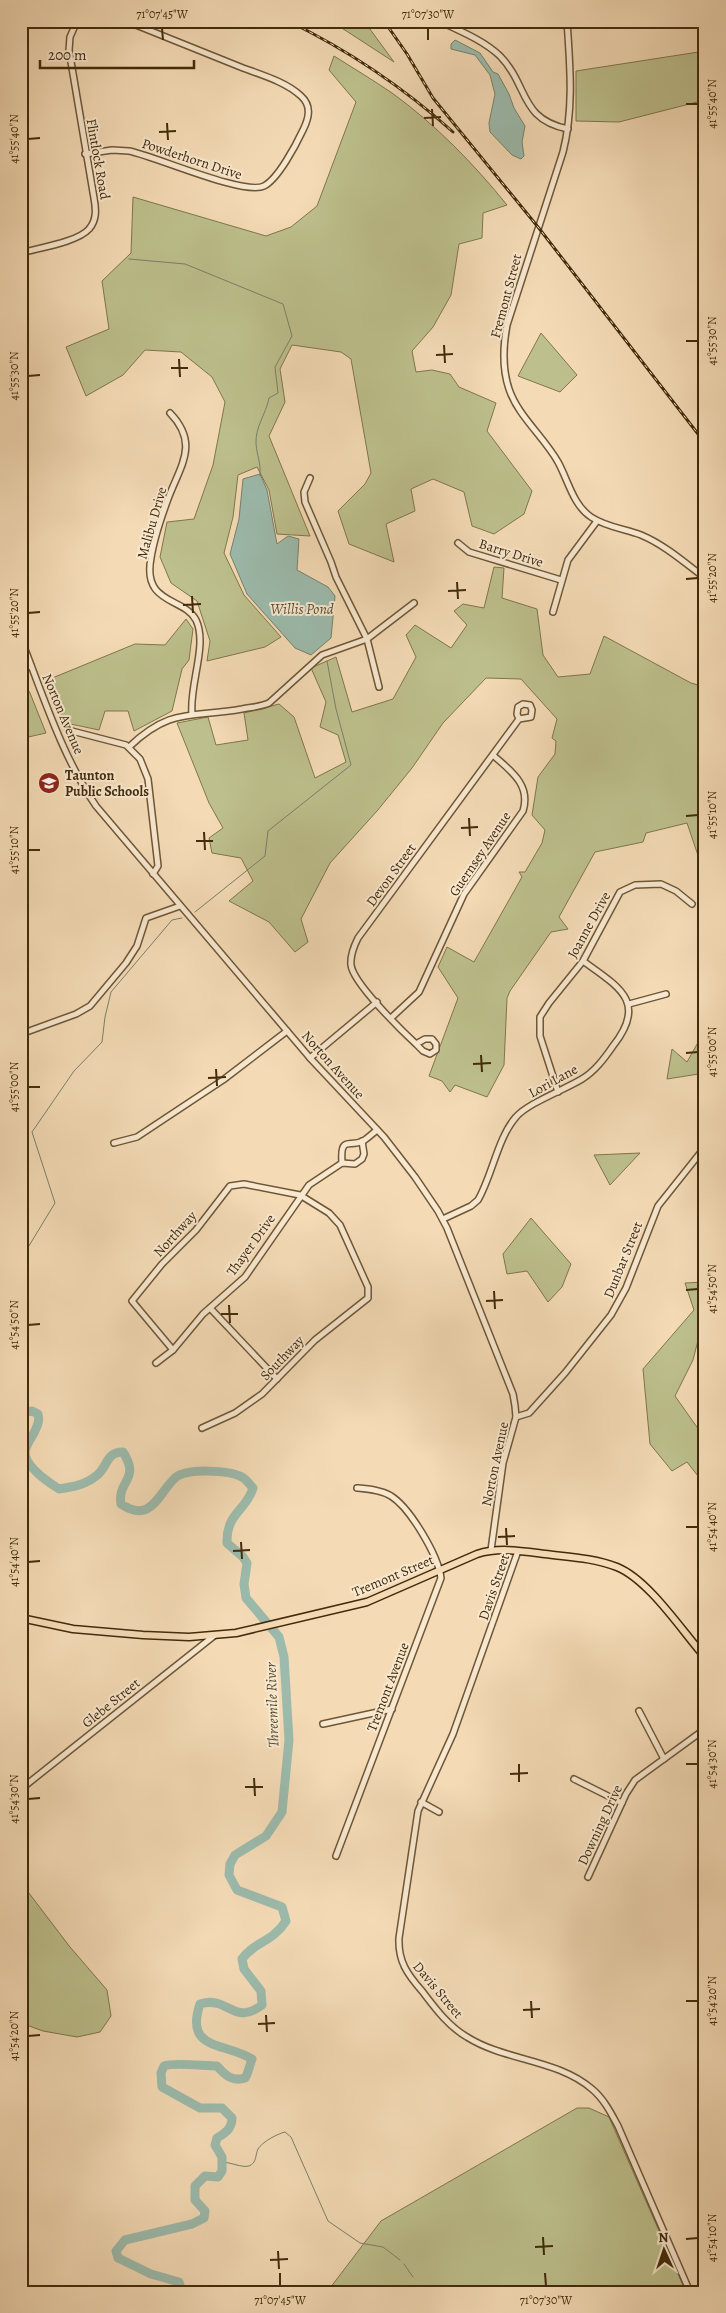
<svg xmlns="http://www.w3.org/2000/svg" width="726" height="2313" font-family="Alegreya,serif">
  <style>
    .green { fill: #bdc08d; stroke: #80764c }
    .water { fill: #9cbbad; stroke: #78816c }
    .lines { fill: none; stroke-linecap: round; stroke-linejoin: round }
    .stream { stroke: #78816c; stroke-width: 1 }
    .river { stroke: #9cbbad; stroke-width: 9 }
    .minor-casing { stroke: #6e5736; stroke-width: 8 }
    .major-casing { stroke: #422b0b; stroke-width: 9 }
    .minor { stroke: #f8e8d0; stroke-width: 5 }
    .major { stroke: #f4dbb6; stroke-width: 6 }
    .rail-casing { stroke: #422b0b; stroke-width: 3 }
    .rail { stroke: #f8e8d0; stroke-width: 1; stroke-dasharray: 4; stroke-linecap: butt }
    .ticks { fill: none; stroke: #422b0b; stroke-width: 2 }
    .labels { text-anchor: middle; dominant-baseline: central; stroke-width: 4; stroke-linejoin: round; paint-order: stroke }
    .street-label { font-size: 14px; fill: #422b0b; stroke: #f8e8d0 }
    .poi-label { font-size: 14px; font-weight: bold; fill: #422b0b; stroke: #f8e8d0; text-anchor: start }
    .water-label { font-size: 15px; font-style: italic; fill: #584f34; stroke: #f8e8d0 }
    .neatline { fill: none; stroke: #422b0b; stroke-width: 2 }
    .ticks-label { font-size: 12px; text-anchor: middle; fill: #422b0b }
  </style>
  <rect width="100%" height="100%" fill="#f4dbb6"/>
  <filter id="stains"><feTurbulence type="fractalNoise" baseFrequency=".004" numOctaves="4"/><feColorMatrix values="0 0 0 0 .2 0 0 0 0 .09 0 0 0 0 .02 0 0 0 .5 -.17"/></filter>
  <radialGradient id="worn" r=".72"><stop offset=".6" stop-color="#630" stop-opacity="0"/><stop offset="1" stop-color="#630" stop-opacity=".3"/></radialGradient>
  <g class="green">
    <polygon points="331,21 364,21 394,62"/>
    <polygon points="705,51 705,100 619,122 576,121 576,71"/>
    <path d="M334 56C353 68 373 80 392 93 435 124 474 164 507 205L483 213 482 238 459 244 451 295 433 327 412 351 416 372 432 370 450 374 459 387 496 403 487 431 532 491 524 514 494 534 472 526 464 492 433 479 411 489 415 511 386 524 394 562 349 544 338 511 365 484 371 473 351 359 341 352 292 345 280 369 285 402 269 436 310 536 277 534 269 490 257 467 238 475 233 517 224 553 244 595 281 637 265 647 207 661 210 641 197 601 171 583 160 557 167 522 194 519 213 465 225 402 212 377 181 352 145 350 123 375 86 396 66 347 109 329 102 281 131 253 133 197 266 236 291 227 317 206 356 102 329 70Z"/>
    <polygon points="541,333 577,375 560,392 518,376"/>
    <polygon points="494,567 504,568 502,598 537,609 543,655 558,677 590,674 604,636 691,683 705,687 705,876 687,823 646,833 643,842 595,852 559,917 568,929 551,932 510,991 507,998 504,1065 487,1097 455,1085 450,1092 442,1081 429,1076 458,998 438,967 447,947 474,962 522,877 519,872 525,872 542,843 545,830 532,815 538,777 555,754 556,741 552,738 557,719 521,679 486,678 443,723 412,768 377,811 330,863 301,919 308,942 295,952 269,922 229,901 253,881 241,858 212,853 209,838 223,828 209,803 177,723 208,717 216,745 248,740 244,713 279,704 294,717 315,778 346,762 338,735 320,727 326,702 311,668 336,657 352,712 393,699 416,657 406,635 415,625 451,648 467,625 454,611 463,604 484,608"/>
    <polygon points="186,619 193,629 189,660 182,669 172,711 134,731 128,711 105,711 99,730 61,722 45,681 135,644 165,645"/>
    <polygon points="26,686 30,693 46,733 24,738 21,738 21,687"/>
    <polygon points="705,1030 705,1073 667,1079 672,1049 687,1062"/>
    <polygon points="640,1153 610,1185 594,1155"/>
    <polygon points="531,1218 571,1264 562,1287 548,1302 527,1271 507,1274 503,1254"/>
    <polygon points="705,1282 705,1313 693,1360 675,1396 699,1430 702,1460 705,1463 705,1485 687,1462 672,1471 650,1444 643,1369 694,1310 685,1283"/>
    <polygon points="21,1877 22,1884 70,1947 107,1990 111,2016 100,2032 77,2037 43,2031 21,2023"/>
    <polygon points="577,2108 589,2108 609,2117 686,2292 327,2292 381,2221"/>
  </g>
  <g class="water">
    <polygon points="455,40 480,53 493,72 498,74 509,94 514,108 525,126 522,142 524,156 521,159 512,155 490,132 489,123 495,94 490,75 475,55 451,49 451,44"/>
    <polygon points="260,474 267,490 277,544 288,536 299,539 297,570 328,587 335,596 331,638 311,655 295,648 247,594 230,554 239,519 243,479"/>
  </g>
  <g class="lines">
    <g class="stream">
      <path d="M129 259 185 264 283 304 292 336 275 367 278 393 269 398C266 414 255 427 256 444 257 456 261 462 260 476"/>
      <polyline points="195,912 265,856 268,831 351,765 336,709 327,661"/>
      <polyline points="21,1259 55,1203 32,1132 74,1071 102,1042 105,1017 111,992 172,920 182,918"/>
      <path d="M222 2162C230 2162 242 2168 249 2166 257 2163 255 2155 258 2149 262 2142 277 2134 285 2132L291 2137 328 2221 360 2243 383 2247 400 2260"/>
      <polyline points="404,2264 413,2277"/>
    </g>
    <path class="river" d="M21 1413 32 1411 38 1414C40 1422 37 1426 34 1433 31 1438 26 1445 25 1452 25 1467 48 1482 59 1489 72 1487 85 1485 96 1476 108 1468 105 1452 123 1452 141 1480 117 1480 121 1504 151 1524 157 1495 175 1478 186 1468 229 1470 242 1477 246 1479 249 1484 253 1488 246 1511 226 1513 227 1543L243 1557 247 1563 244 1584 246 1598 279 1637 284 1657 289 1740 282 1812 266 1836 235 1855 230 1864 229 1875 237 1890 282 1907 286 1921C272 1943 255 1941 242 1959L244 1969 261 1991 262 2005C233 2027 229 1995 200 2004 184 2051 225 2042 252 2059 249 2066 249 2072 245 2078 232 2082 225 2075 217 2066 204 2066 173 2062 164 2066L161 2073 162 2087 200 2108H222L232 2118C232 2129 225 2133 217 2138L215 2145 222 2157V2171L218 2177 205 2176 195 2186V2200L205 2211 204 2218 192 2224 125 2240 116 2251 118 2258 151 2274 179 2282 182 2292"/>
    <g class="minor-casing">
      <g id="minor">
        <path d="M439 21C460 31 483 40 500 56 529 86 519 119 568 129"/>
        <path d="M567 21C570 66 574 108 563 152L507 325C503 346 502 368 509 389 518 416 544 437 558 462 568 480 573 505 591 517 606 527 625 529 641 535 665 545 685 563 705 578"/>
        <path d="M85 154 112 150 129 151C155 156 244 196 264 186 278 179 296 145 303 130 309 118 312 106 301 96 286 82 262 75 243 68 204 52 165 37 126 21"/>
        <path d="M21 253C38 248 78 242 89 229 97 220 96 209 94 198L69 50 70 37 77 21"/>
        <path d="M170 413C200 444 180 466 168 499 161 518 154 538 151 558 142 605 184 597 196 620 208 645 189 685 192 714"/>
        <polyline points="310,478 304,492 305,502 331,562 336,577 367,639 379,687"/>
        <polyline points="458,543 469,552 561,580"/>
        <polyline points="553,612 568,560 597,521"/>
        <path d="M21 639C43 695 62 756 96 806L310 1058 384 1137 415 1177 438 1211 447 1228 513 1394 515 1406 516 1417 503 1463 491 1550"/>
        <polyline points="21,668 31,666"/>
        <polyline points="68,730 126,745 140,759 148,779 158,866 153,874"/>
        <path d="M129 747C171 707 191 718 242 709 252 707 260 707 269 703L322 655 367 639 414 603"/>
        <polyline points="629,1004 666,994"/>
        <path d="M391 1018 419 992 464 894 523 811C531 785 511 771 494 756"/>
        <polyline points="21,1034 76,1014 90,1006 126,963 137,946 146,918 180,906"/>
        <path d="M416 1044 423 1051 430 1054 436 1050V1044L432 1039H425L416 1044C401 1030 353 983 351 965 350 955 354 946 358 938L519 719 517 714 518 707 523 704 530 705 532 710 531 717 519 719"/>
        <polyline points="310,1058 377,1002"/>
        <polyline points="558,1092 540,1036 540,1017 549,1003 583,961 620,892 635,885 661,884 676,891 692,904"/>
        <polyline points="114,1143 137,1137 223,1080 287,1031"/>
        <path d="M342 1163C340 1135 349 1148 363 1141 368 1138 373 1133 377 1130"/>
        <path d="M443 1219 471 1206 478 1200C492 1176 498 1137 516 1117 528 1103 564 1090 582 1079 595 1071 604 1059 613 1046 648 1002 619 987 583 961"/>
        <polyline points="210,1308 277,1379"/>
        <polyline points="173,1350 132,1301 162,1264 196,1230 230,1186 244,1184 300,1195 329,1213 340,1225 368,1287 368,1298 315,1340 262,1394 235,1413 202,1428"/>
        <polyline points="156,1363 173,1350 203,1314 245,1277 309,1185 342,1163 355,1164 362,1159 364,1154 362,1141"/>
        <polyline points="516,1417 529,1413 565,1373 611,1315 626,1288 658,1206 705,1147"/>
        <path d="M518 1551 453 1734 418 1811 399 1938C398 1961 407 1974 422 1991 435 2008 448 2026 467 2037 505 2061 557 2059 592 2089 604 2099 611 2113 618 2126L690 2292"/>
        <polyline points="639,1711 664,1759"/>
        <polyline points="323,1724 392,1709"/>
        <polyline points="574,1779 622,1803"/>
        <polyline points="21,1789 215,1635"/>
        <polyline points="421,1802 439,1812"/>
        <path d="M336 1856 441 1578C438 1555 410 1508 391 1496 381 1490 368 1489 357 1488"/>
        <polyline points="588,1877 626,1794 635,1780 705,1729"/>
      </g>
    </g>
    <g class="major-casing">
      <path id="major" d="M21 1618 73 1629 143 1635 189 1637 236 1633 367 1602 477 1554C499 1547 522 1551 545 1554 569 1557 594 1558 617 1567 649 1580 682 1631 705 1657"/>
    </g>
    <use href="#minor" class="minor"/>
    <use href="#major" class="major"/>
    <g class="rail-casing">
      <g id="rail">
        <path d="M288 21C348 50 404 88 453 132"/>
        <polyline points="384,21 407,54 433,98 538,227 705,443"/>
      </g>
    </g>
    <use href="#rail" class="rail"/>
  </g>
  <path class="ticks" d="M162 28 163 40M428 28V40M686 104H698M432 109 433 126M424 118 441 117M167 123 168 140M159 132 176 131M28 139 40 138M686 341H698M444 345 445 363M436 355 453 354M179 359 180 377M171 368H188M28 376 40 375M686 579 698 578M457 582 458 599M448 591 466 590M192 596 193 613M183 605 201 604M28 613 40 612M686 816 698 815M469 818 470 836M461 828 478 827M204 832 205 850M196 841H213M28 850H40M686 1053 698 1052M481 1055 482 1072M473 1064 491 1063M216 1069 217 1086M208 1078 226 1077M28 1087H40M686 1290 698 1289M494 1291 495 1309M486 1301 503 1300M229 1305 230 1323M221 1314H238M28 1325 40 1324M686 1527H698M506 1528 507 1545M498 1537 515 1536M241 1542 242 1559M233 1551 250 1550M28 1562 40 1561M519 1764V1782M686 1764H698M510 1774 528 1773M254 1778 255 1796M245 1787H263M28 1799 40 1798M531 2001 532 2018M686 2001H698M523 2010 540 2009M266 2015 267 2032M258 2024 275 2023M28 2036 40 2035M543 2237 544 2255M686 2239 698 2238M535 2247 553 2246M278 2251 279 2269M270 2260 288 2259M280 2273V2286M545 2273 546 2286"/>
  <defs>
    <g id="school-disc" transform="scale(1.125)"><circle r="9.5" fill="#8f2418" stroke="#f8e8d0"/><path d="M0-5L7-2L0 1L-7-2ZM-4 1L0 2.5L4 1V4Q0 6-4 4Z" fill="#fff"/></g>
  </defs>
  <g fill-rule="evenodd">
    <use href="#school-disc" x="49" y="783"/>
  </g>
  <g class="labels">
    <g class="street-label">
      <text transform="translate(98 159) rotate(80)">Flintlock Road</text>
      <text transform="translate(192 159) rotate(18)">Powderhorn Drive</text>
      <text transform="translate(506 296) rotate(-75)">Fremont Street</text>
      <text transform="translate(152 523) rotate(-74)">Malibu Drive</text>
      <text transform="translate(511 553) rotate(17)">Barry Drive</text>
      <text transform="translate(63 714) rotate(67)">Norton Avenue</text>
      <text transform="translate(480 854) rotate(-56)">Guernsey Avenue</text>
      <text transform="translate(391 875) rotate(-54)">Devon Street</text>
      <text transform="translate(589 925) rotate(-61)">Joanne Drive</text>
      <text transform="translate(333 1065) rotate(48)">Norton Avenue</text>
      <text transform="translate(553 1081) rotate(-29)">Lori Lane</text>
      <text transform="translate(175 1234) rotate(-48)">Northway</text>
      <text transform="translate(251 1245) rotate(-54)">Thayer Drive</text>
      <text transform="translate(623 1260) rotate(-68)">Dunbar Street</text>
      <text transform="translate(282 1358) rotate(-46)">Southway</text>
      <text transform="translate(495 1464) rotate(-78)">Norton Avenue</text>
      <text transform="translate(393 1576) rotate(-23)">Tremont Street</text>
      <text transform="translate(494 1587) rotate(-71)">Davis Street</text>
      <text transform="translate(388 1687) rotate(-69)">Tremont Avenue</text>
      <text transform="translate(111 1703) rotate(-39)">Glebe Street</text>
      <text transform="translate(600 1825) rotate(-65)">Downing Drive</text>
      <text transform="translate(438 1990) rotate(50)">Davis Street</text>
    </g>
    <g class="poi-label">
      <text x="65" y="775">Taunton<tspan x="65" dy="16">Public Schools</tspan></text>
    </g>
    <g class="water-label">
      <text x="302" y="609">Willis Pond</text>
      <text transform="translate(272 1705) rotate(-92)">Threemile River</text>
    </g>
  </g>
  <rect width="726" height="2313" fill="none" stroke="#f4dbb6" stroke-width="55"/>
  <g transform="translate(664 2250) rotate(357)" stroke="#f8e8d0" stroke-width="4" paint-order="stroke">
  <path d="M0-4L9 19L0 12L-9 19Z" fill="#422b0b"/>
  <text y="-8" font-size="14" font-weight="bold" text-anchor="middle" fill="#422b0b">N</text>
  </g>
  <path d="M40 60v8h154v-8" fill="none" stroke="#422b0b" stroke-width="2.5"/>
  <text x="48" y="60" font-size="15" fill="#422b0b" stroke="#f8e8d0" stroke-width="4" paint-order="stroke">200 m</text>
  <rect x="28" y="28" width="670" height="2258" class="neatline"/>
  <g class="ticks-label">
    <text x="162" y="18">71°07'45"W</text>
    <text x="428" y="18">71°07'30"W</text>
    <text transform="translate(712 104) rotate(-90)" y="4">41°55'40"N</text>
    <text transform="translate(14 139) rotate(-90)" y="4">41°55'40"N</text>
    <text transform="translate(712 341) rotate(-90)" y="4">41°55'30"N</text>
    <text transform="translate(14 376) rotate(-90)" y="4">41°55'30"N</text>
    <text transform="translate(712 578) rotate(-90)" y="4">41°55'20"N</text>
    <text transform="translate(14 613) rotate(-90)" y="4">41°55'20"N</text>
    <text transform="translate(712 815) rotate(-90)" y="4">41°55'10"N</text>
    <text transform="translate(14 850) rotate(-90)" y="4">41°55'10"N</text>
    <text transform="translate(712 1052) rotate(-90)" y="4">41°55'00"N</text>
    <text transform="translate(14 1087) rotate(-90)" y="4">41°55'00"N</text>
    <text transform="translate(712 1289) rotate(-90)" y="4">41°54'50"N</text>
    <text transform="translate(14 1325) rotate(-90)" y="4">41°54'50"N</text>
    <text transform="translate(712 1527) rotate(-90)" y="4">41°54'40"N</text>
    <text transform="translate(14 1562) rotate(-90)" y="4">41°54'40"N</text>
    <text transform="translate(712 1764) rotate(-90)" y="4">41°54'30"N</text>
    <text transform="translate(14 1799) rotate(-90)" y="4">41°54'30"N</text>
    <text transform="translate(712 2001) rotate(-90)" y="4">41°54'20"N</text>
    <text transform="translate(14 2036) rotate(-90)" y="4">41°54'20"N</text>
    <text transform="translate(712 2238) rotate(-90)" y="4">41°54'10"N</text>
    <text x="280" y="2304">71°07'45"W</text>
    <text x="546" y="2304">71°07'30"W</text>
  </g>
  <rect width="100%" height="100%" filter="url(#stains)"/>
  <rect width="100%" height="100%" fill="url(#worn)"/>
</svg>
